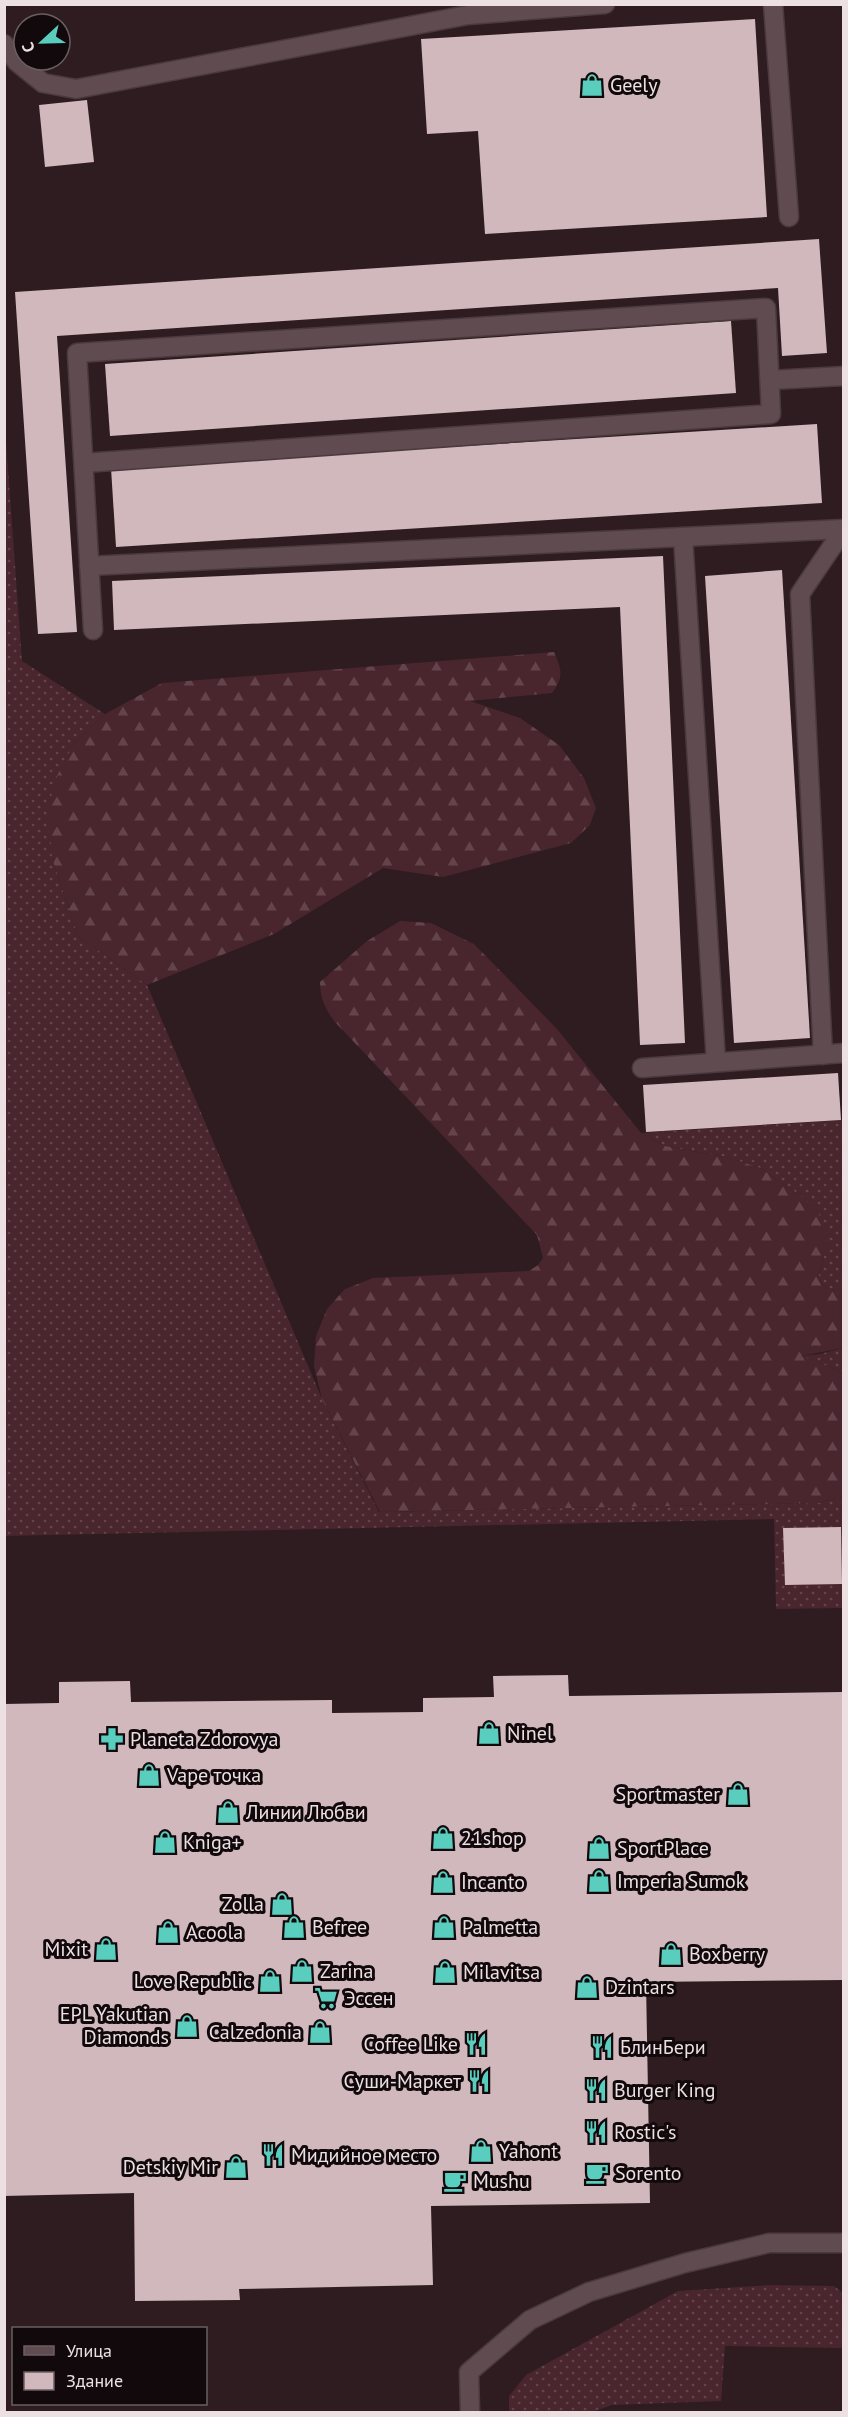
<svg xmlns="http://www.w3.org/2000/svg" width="848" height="2417" font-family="'PT Sans',sans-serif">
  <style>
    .grass { fill: url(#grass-dots) }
    .forest { fill: url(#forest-firs) }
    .building { fill: #d1b8bd }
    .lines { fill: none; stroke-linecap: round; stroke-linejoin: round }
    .minor-casing { stroke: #4a3a3e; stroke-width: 21 }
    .minor { stroke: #604b50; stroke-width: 18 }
    .labels { text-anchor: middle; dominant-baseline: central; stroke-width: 6; stroke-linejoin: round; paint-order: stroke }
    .poi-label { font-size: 20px; fill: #ede0e3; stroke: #11090b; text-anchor: start }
  </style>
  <defs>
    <pattern id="grass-dots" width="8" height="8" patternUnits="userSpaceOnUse" patternTransform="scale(1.5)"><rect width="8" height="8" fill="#49252e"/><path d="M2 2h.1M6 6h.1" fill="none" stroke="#64444c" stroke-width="1.8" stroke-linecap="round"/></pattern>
    <pattern id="forest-firs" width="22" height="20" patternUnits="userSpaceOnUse" patternTransform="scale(1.5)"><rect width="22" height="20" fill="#49252e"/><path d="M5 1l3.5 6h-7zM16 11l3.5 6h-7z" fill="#64444c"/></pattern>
  </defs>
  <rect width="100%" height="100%" fill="#2e1c20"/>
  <g class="grass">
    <polygon points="4,414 22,661 105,714 73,745 52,858 78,936 147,985 322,1399 379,1512 818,1503 843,1496 843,1608 776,1609 774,1519 5,1536"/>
    <polygon points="843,1120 843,1295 822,1285 818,1278 824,1258 801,1196 760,1168 730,1158 665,1146 641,1133"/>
    <polygon points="843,1348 843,1375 833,1368 799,1356 820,1354"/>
    <polygon points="770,2285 834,2286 843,2293 843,2348 725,2346 721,2401 612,2405 592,2412 509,2412 509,2396 526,2375 678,2291"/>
  </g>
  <g class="forest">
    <path d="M554 652C562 671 564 676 552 693L470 701 520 718 559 745 584 778 596 808 590 825 571 843 443 877 383 868 274 934 147 985 78 936 52 858 48 808 57 776 73 745 105 714 162 683Z"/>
    <path d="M400 921 431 923 474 944 557 1029 641 1133 665 1146 730 1158 760 1168 801 1196 818 1212 826 1229 828 1243 818 1278 822 1285 843 1295V1348L801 1356 833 1368 843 1375V1496L818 1503 380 1512 322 1399 314 1366 316 1336 327 1309 345 1289 373 1278 529 1271 538 1265 543 1258 537 1235 334 1021C325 1008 320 998 320 982L367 941Z"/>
  </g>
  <g class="building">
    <polygon points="755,19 767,217 485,234 478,131 427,134 421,39"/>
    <polygon points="87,100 94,162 45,167 39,105"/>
    <polygon points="819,239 827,353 782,356 778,288 57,336 77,632 38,634 15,292"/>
    <polygon points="731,321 736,393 110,436 105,364"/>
    <polygon points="817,424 822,503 116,547 111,468"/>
    <polygon points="663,556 685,1043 640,1045 620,607 114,630 112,581"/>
    <polygon points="782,570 810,1038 734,1043 705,576"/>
    <polygon points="838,1073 841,1120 646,1132 643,1085"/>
    <polygon points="841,1527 842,1584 785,1585 783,1528"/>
    <polygon points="568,1675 569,1696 842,1692 844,1980 646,1982 650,2203 431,2206 433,2285 239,2289 240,2300 135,2301 134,2193 4,2196 4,1704 59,1703 59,1682 130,1681 131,1702 332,1700 332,1713 423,1712 423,1698 494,1697 493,1676"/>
  </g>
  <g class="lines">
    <g class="minor-casing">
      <g id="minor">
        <polyline points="773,4 789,217"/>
        <polyline points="4,44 17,62 43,83 76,89 468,15 605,4"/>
        <polyline points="771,380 844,376"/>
        <polyline points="84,463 771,414 766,308 77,353 93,630"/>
        <polyline points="683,537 716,1062"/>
        <polyline points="89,566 844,529"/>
        <polyline points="823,1055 800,594 844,529"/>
        <polyline points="642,1068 844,1053"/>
        <polyline points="470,2412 469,2372 530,2320 589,2292 685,2263 769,2243 844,2243"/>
      </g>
    </g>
    <use href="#minor" class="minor"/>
  </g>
  <defs>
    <g id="shop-bare" transform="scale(1.8)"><path d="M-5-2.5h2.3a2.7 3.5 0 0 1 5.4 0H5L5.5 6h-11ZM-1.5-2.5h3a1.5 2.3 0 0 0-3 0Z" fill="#59cebf" stroke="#11090b" stroke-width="2.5" paint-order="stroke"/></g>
    <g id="pharmacy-bare" transform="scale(1.8)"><path d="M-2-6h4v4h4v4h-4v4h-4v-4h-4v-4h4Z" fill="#59cebf" stroke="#11090b" stroke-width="2.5" paint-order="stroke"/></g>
    <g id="supermarket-bare" transform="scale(1.8)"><path d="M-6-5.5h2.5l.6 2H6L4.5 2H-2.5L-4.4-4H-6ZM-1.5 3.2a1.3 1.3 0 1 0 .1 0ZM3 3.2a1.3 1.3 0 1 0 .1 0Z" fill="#59cebf" stroke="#11090b" stroke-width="2.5" paint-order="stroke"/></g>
    <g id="restaurant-bare" transform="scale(1.8)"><path d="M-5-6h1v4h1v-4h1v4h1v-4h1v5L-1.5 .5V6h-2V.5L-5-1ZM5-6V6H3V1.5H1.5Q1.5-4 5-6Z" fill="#59cebf" stroke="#11090b" stroke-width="2.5" paint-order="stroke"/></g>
    <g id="cafe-bare" transform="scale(1.8)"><path d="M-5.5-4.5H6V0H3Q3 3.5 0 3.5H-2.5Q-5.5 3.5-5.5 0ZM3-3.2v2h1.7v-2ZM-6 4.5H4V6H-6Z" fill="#59cebf" stroke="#11090b" stroke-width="2.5" paint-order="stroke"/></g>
  </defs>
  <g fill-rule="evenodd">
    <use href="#shop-bare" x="592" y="85"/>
    <use href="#shop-bare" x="489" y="1733"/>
    <use href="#pharmacy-bare" x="112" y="1739"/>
    <use href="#shop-bare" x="149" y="1775"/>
    <use href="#shop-bare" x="738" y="1794"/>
    <use href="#shop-bare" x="228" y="1812"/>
    <use href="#shop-bare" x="443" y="1838"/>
    <use href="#shop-bare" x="165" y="1842"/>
    <use href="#shop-bare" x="599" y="1848"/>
    <use href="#shop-bare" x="599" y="1881"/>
    <use href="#shop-bare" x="443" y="1882"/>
    <use href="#shop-bare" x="282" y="1904"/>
    <use href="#shop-bare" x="294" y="1927"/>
    <use href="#shop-bare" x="444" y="1927"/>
    <use href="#shop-bare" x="168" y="1932"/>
    <use href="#shop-bare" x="106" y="1949"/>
    <use href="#shop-bare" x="671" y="1954"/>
    <use href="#shop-bare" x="302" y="1971"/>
    <use href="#shop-bare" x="445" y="1972"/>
    <use href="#shop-bare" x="270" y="1981"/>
    <use href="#shop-bare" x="587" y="1987"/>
    <use href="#supermarket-bare" x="326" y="1998"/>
    <use href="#shop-bare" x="187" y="2026"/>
    <use href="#shop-bare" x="320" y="2032"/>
    <use href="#restaurant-bare" x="476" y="2044"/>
    <use href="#restaurant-bare" x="602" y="2047"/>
    <use href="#restaurant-bare" x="479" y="2081"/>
    <use href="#restaurant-bare" x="596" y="2090"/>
    <use href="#restaurant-bare" x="596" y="2132"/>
    <use href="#shop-bare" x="481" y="2151"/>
    <use href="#restaurant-bare" x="273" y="2155"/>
    <use href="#shop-bare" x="236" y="2167"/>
    <use href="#cafe-bare" x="597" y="2173"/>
    <use href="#cafe-bare" x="455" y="2181"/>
  </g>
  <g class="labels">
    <g class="poi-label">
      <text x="610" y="85">Geely</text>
      <text x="507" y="1733">Ninel</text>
      <text x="130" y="1739">Planeta Zdorovya</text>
      <text x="167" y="1775">Vape точка</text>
      <text x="720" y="1794" text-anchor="end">Sportmaster</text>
      <text x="246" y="1812">Линии Любви</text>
      <text x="461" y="1838">21shop</text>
      <text x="183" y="1842">Kniga+</text>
      <text x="617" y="1848">SportPlace</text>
      <text x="617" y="1881">Imperia Sumok</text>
      <text x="461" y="1882">Incanto</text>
      <text x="264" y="1904" text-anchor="end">Zolla</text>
      <text x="312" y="1927">Befree</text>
      <text x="462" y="1927">Palmetta</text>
      <text x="186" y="1932">Acoola</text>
      <text x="88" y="1949" text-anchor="end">Mixit</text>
      <text x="689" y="1954">Boxberry</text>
      <text x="320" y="1971">Zarina</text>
      <text x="463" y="1972">Milavitsa</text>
      <text x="252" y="1981" text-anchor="end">Love Republic</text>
      <text x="605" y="1987">Dzintars</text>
      <text x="344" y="1998">Эссен</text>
      <text x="169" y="2014" text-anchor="end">EPL Yakutian<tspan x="169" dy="23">Diamonds</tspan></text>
      <text x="302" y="2032" text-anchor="end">Calzedonia</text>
      <text x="458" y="2044" text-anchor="end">Coffee Like</text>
      <text x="620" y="2047">БлинБери</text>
      <text x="461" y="2081" text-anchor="end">Суши-Маркет</text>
      <text x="614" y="2090">Burger King</text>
      <text x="614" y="2132">Rostic's</text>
      <text x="499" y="2151">Yahont</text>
      <text x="291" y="2155">Мидийное место</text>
      <text x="218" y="2167" text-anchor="end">Detskiy Mir</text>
      <text x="615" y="2173">Sorento</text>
      <text x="473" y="2181">Mushu</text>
    </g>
  </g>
  <rect width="848" height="2417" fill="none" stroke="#ede0e3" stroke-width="12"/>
  <rect x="12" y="2327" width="195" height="78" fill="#11090b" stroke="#695f61" stroke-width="1.5"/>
  <rect x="24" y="2346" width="30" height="9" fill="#604b50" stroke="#695f61" stroke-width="1.5"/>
  <text x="66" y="2357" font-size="18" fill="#ede0e3">Улица</text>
  <rect x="24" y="2372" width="30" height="18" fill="#d1b8bd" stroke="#695f61" stroke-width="1.5"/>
  <text x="66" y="2387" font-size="18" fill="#ede0e3">Здание</text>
  <g transform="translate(42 42) rotate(248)"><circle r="28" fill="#11090b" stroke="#695f61" stroke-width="1.5"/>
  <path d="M0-4.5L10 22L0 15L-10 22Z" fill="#59cebf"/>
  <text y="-9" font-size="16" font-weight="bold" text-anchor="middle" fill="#ede0e3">С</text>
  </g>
</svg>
